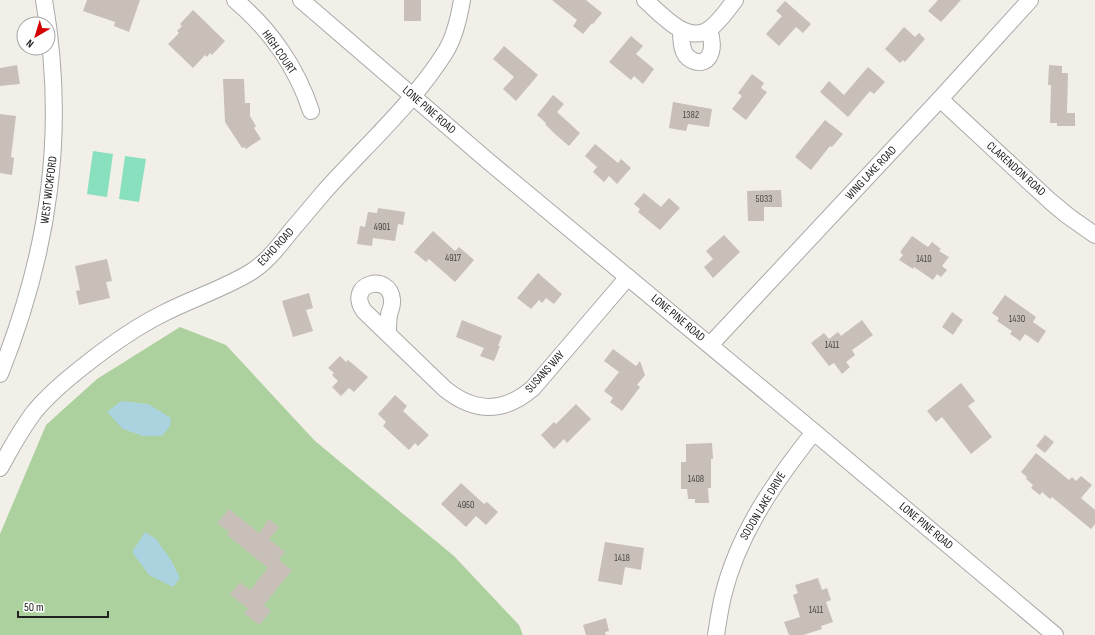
<svg xmlns="http://www.w3.org/2000/svg" width="1095" height="635" font-family="'Sofia Sans Condensed',sans-serif">
  <style>
    .forest { fill: #add19e }
    .pitch { fill: #88e0be }
    .water { fill: #aad3df }
    .building { fill: #c7bfb8 }
    .lines { fill: none; stroke-linecap: round; stroke-linejoin: round }
    .minor-casing { stroke: #a9a9a9; stroke-width: 18 }
    .minor { stroke: #fff; stroke-width: 16 }
    .labels { text-anchor: middle; dominant-baseline: central; stroke-width: 3; stroke-linejoin: round; paint-order: stroke }
    .number-label { font-size: 10px; fill: #4b4948 }
    .street-label { font-size: 12px; fill: #222; stroke: #fff }
  </style>
  <rect width="100%" height="100%" fill="#f2efe9"/>
  <polygon class="forest" points="180,327 226,345 315,441 454,556 519,625 523,635 0,635 0,534 46,425 97,379"/>
  <g class="pitch">
    <polygon points="93,151 113,154 107,197 87,194"/>
    <polygon points="125,156 146,159 139,202 119,199"/>
  </g>
  <g class="water">
    <polygon points="121,401 148,404 171,418 170,426 162,436 143,436 123,429 107,412"/>
    <polygon points="145,532 156,539 171,560 180,578 173,587 149,575 132,552"/>
  </g>
  <g class="building">
    <polygon points="87,0 140,0 129,32 114,26 115,22 83,11"/>
    <rect x="404" y="0" width="17" height="21"/>
    <polygon points="552,0 586,0 602,13 593,24 592,23 583,34 573,26 577,20"/>
    <polygon points="938,0 961,0 941,22 928,11"/>
    <polygon points="785,1 811,24 803,33 796,27 779,46 766,34 782,16 776,11"/>
    <polygon points="193,10 225,41 212,55 210,53 207,57 205,55 193,68 168,44 179,33 177,31 182,26 180,24"/>
    <polygon points="904,27 915,37 919,33 925,39 905,62 903,60 900,63 885,49"/>
    <polygon points="631,36 643,46 636,54 654,69 643,84 634,76 631,80 609,62"/>
    <polygon points="504,46 538,75 516,101 503,89 514,77 493,59"/>
    <polygon points="17,65 20,84 0,86 0,68"/>
    <polygon points="1049,65 1062,66 1062,73 1068,73 1067,113 1075,113 1075,126 1057,126 1057,123 1050,123 1051,85 1048,85"/>
    <polygon points="868,67 885,82 874,94 870,91 848,117 820,92 829,81 844,95"/>
    <polygon points="752,74 764,83 761,88 767,92 746,120 732,109 742,96 738,93"/>
    <polygon points="223,79 244,79 245,103 250,103 250,116 256,126 254,128 261,139 246,149 244,147 242,148 225,122"/>
    <polygon points="553,95 564,104 557,112 580,133 569,146 555,134 545,124 546,123 537,115"/>
    <polygon points="673,102 712,109 709,127 688,124 686,131 669,128"/>
    <polygon points="0,114 16,116 11,157 14,158 12,175 0,173"/>
    <polygon points="825,120 843,134 832,147 830,146 811,170 795,157"/>
    <polygon points="595,144 618,163 621,159 631,168 617,184 609,176 604,182 593,172 597,167 585,156"/>
    <polygon points="781,190 782,207 764,207 764,221 748,221 747,191"/>
    <polygon points="644,193 661,207 669,198 680,208 660,230 638,212 640,209 634,204"/>
    <polygon points="378,208 405,212 403,225 398,224 395,241 373,238 372,246 357,244 360,226 365,227 368,212 377,213"/>
    <polygon points="433,231 455,251 459,247 474,260 455,282 429,259 426,262 414,252"/>
    <polygon points="724,235 740,252 713,278 704,267 713,259 706,251"/>
    <polygon points="912,236 928,247 932,242 941,249 939,251 949,257 942,266 947,270 941,277 937,274 933,280 914,267 913,269 899,260 903,255 900,252"/>
    <polygon points="107,259 112,281 106,282 110,298 79,305 76,291 80,290 75,266"/>
    <polygon points="538,273 562,294 554,304 546,298 542,303 539,300 531,309 517,298"/>
    <polygon points="309,293 313,308 306,310 313,331 293,337 282,301"/>
    <polygon points="1005,295 1036,317 1033,322 1046,331 1038,343 1025,334 1020,341 1010,334 1012,331 997,321 999,318 992,313"/>
    <polygon points="952,312 963,320 953,335 942,327"/>
    <polygon points="462,320 502,336 498,346 500,346 494,361 480,356 484,348 456,337"/>
    <polygon points="862,320 873,335 852,350 855,355 846,362 850,367 842,374 834,363 829,366 811,343 824,333 829,339 838,332 841,336"/>
    <polygon points="613,349 636,366 640,361 645,375 637,385 640,387 622,411 610,402 613,398 604,391 619,372 604,361"/>
    <polygon points="340,356 346,362 348,360 368,377 354,392 349,388 341,396 332,387 338,381 332,375 334,373 328,368"/>
    <polygon points="961,383 975,401 968,406 992,437 971,454 942,417 936,422 927,411"/>
    <polygon points="395,395 407,406 403,411 429,435 418,446 415,443 409,450 383,426 386,422 378,414"/>
    <polygon points="576,404 591,419 567,443 564,439 554,449 541,435 554,422 556,424"/>
    <polygon points="1045,435 1054,442 1045,453 1036,446"/>
    <polygon points="712,443 713,459 711,459 711,488 708,488 709,503 695,503 695,499 688,499 687,489 681,489 681,462 686,462 686,444"/>
    <polygon points="1036,453 1069,480 1072,477 1076,481 1081,476 1092,485 1081,498 1095,510 1095,524 1091,529 1052,497 1050,499 1042,492 1040,495 1031,488 1033,485 1026,479 1027,477 1021,472"/>
    <polygon points="461,483 484,504 487,502 498,512 486,525 476,516 466,527 441,504"/>
    <polygon points="229,509 259,533 269,519 279,527 269,539 285,552 279,560 292,570 264,605 271,611 259,625 244,613 248,609 230,594 240,582 250,590 268,568 227,535 229,532 217,523"/>
    <polygon points="605,542 644,548 641,570 625,567 622,585 598,581"/>
    <polygon points="818,578 822,590 827,588 831,600 826,602 833,622 821,626 822,629 803,635 789,635 784,622 800,617 793,595 798,593 795,585"/>
    <polygon points="606,618 609,631 605,632 606,635 586,635 583,625"/>
  </g>
  <g class="lines">
    <g class="minor-casing">
      <g id="minor">
        <path d="M235 0C270 29 297 68 311 111"/>
        <polyline points="301,0 488,161 814,432 1055,635"/>
        <path d="M645 0C660 13 686 44 708 30 718 24 728 9 735 0"/>
        <path d="M681 30C681 37 681 45 684 52 688 61 701 66 708 58 714 50 712 38 709 30"/>
        <polyline points="940,99 1050,201 1068,216 1095,235"/>
        <path d="M388 334C388 328 388 321 389 315 390 310 393 305 392 300 390 272 345 283 364 311L445 389C475 413 504 413 533 388L628 277"/>
        <polyline points="710,345 940,99 1030,0"/>
        <path d="M0 374C49 252 67 131 44 0"/>
        <path d="M0 468C11 448 21 429 35 411 50 393 67 379 85 365 109 346 134 328 162 314 191 299 223 289 251 272 267 262 279 246 291 231 302 218 313 205 324 192 365 146 413 104 446 51 455 36 459 18 462 0"/>
        <path d="M716 635C718 622 720 609 723 596 738 534 775 481 814 432"/>
      </g>
    </g>
    <use href="#minor" class="minor"/>
  </g>
  <g class="labels">
    <g class="number-label">
      <text x="691" y="115">1382</text>
      <text x="764" y="199">5033</text>
      <text x="382" y="227">4901</text>
      <text x="453" y="258">4917</text>
      <text x="924" y="259">1410</text>
      <text x="1017" y="319">1430</text>
      <text x="832" y="345">1411</text>
      <text x="696" y="479">1408</text>
      <text x="466" y="505">4950</text>
      <text x="622" y="558">1418</text>
      <text x="816" y="610">1411</text>
    </g>
    <g class="street-label">
      <text transform="translate(279 52) rotate(55)">HIGH COURT</text>
      <text transform="translate(429 110) rotate(41)">LONE PINE ROAD</text>
      <text transform="translate(1016 169) rotate(42)">CLARENDON ROAD</text>
      <text transform="translate(871 173) rotate(-47)">WING LAKE ROAD</text>
      <text transform="translate(49 190) rotate(-83)">WEST WICKFORD</text>
      <text transform="translate(276 247) rotate(-47)">ECHO ROAD</text>
      <text transform="translate(678 318) rotate(40)">LONE PINE ROAD</text>
      <text transform="translate(545 372) rotate(-48)">SUSANS WAY</text>
      <text transform="translate(763 506) rotate(-59)">SODON LAKE DRIVE</text>
      <text transform="translate(926 526) rotate(40)">LONE PINE ROAD</text>
    </g>
  </g>
  <g transform="translate(36 36) rotate(218)"><circle r="19" fill="#ffffff" stroke="#a7a7a7"/>
  <path d="M0-3L7 15L0 10L-7 15Z" fill="#d40000"/>
  <text y="-6" font-size="11" font-weight="bold" text-anchor="middle" fill="#222222">N</text>
  </g>
  <path d="M18 611v6h90v-6" fill="none" stroke="#222222" stroke-width="2"/>
  <text x="24" y="611" font-size="12" fill="#222222" stroke="#ffffff" stroke-width="3" paint-order="stroke">50 m</text>
</svg>
